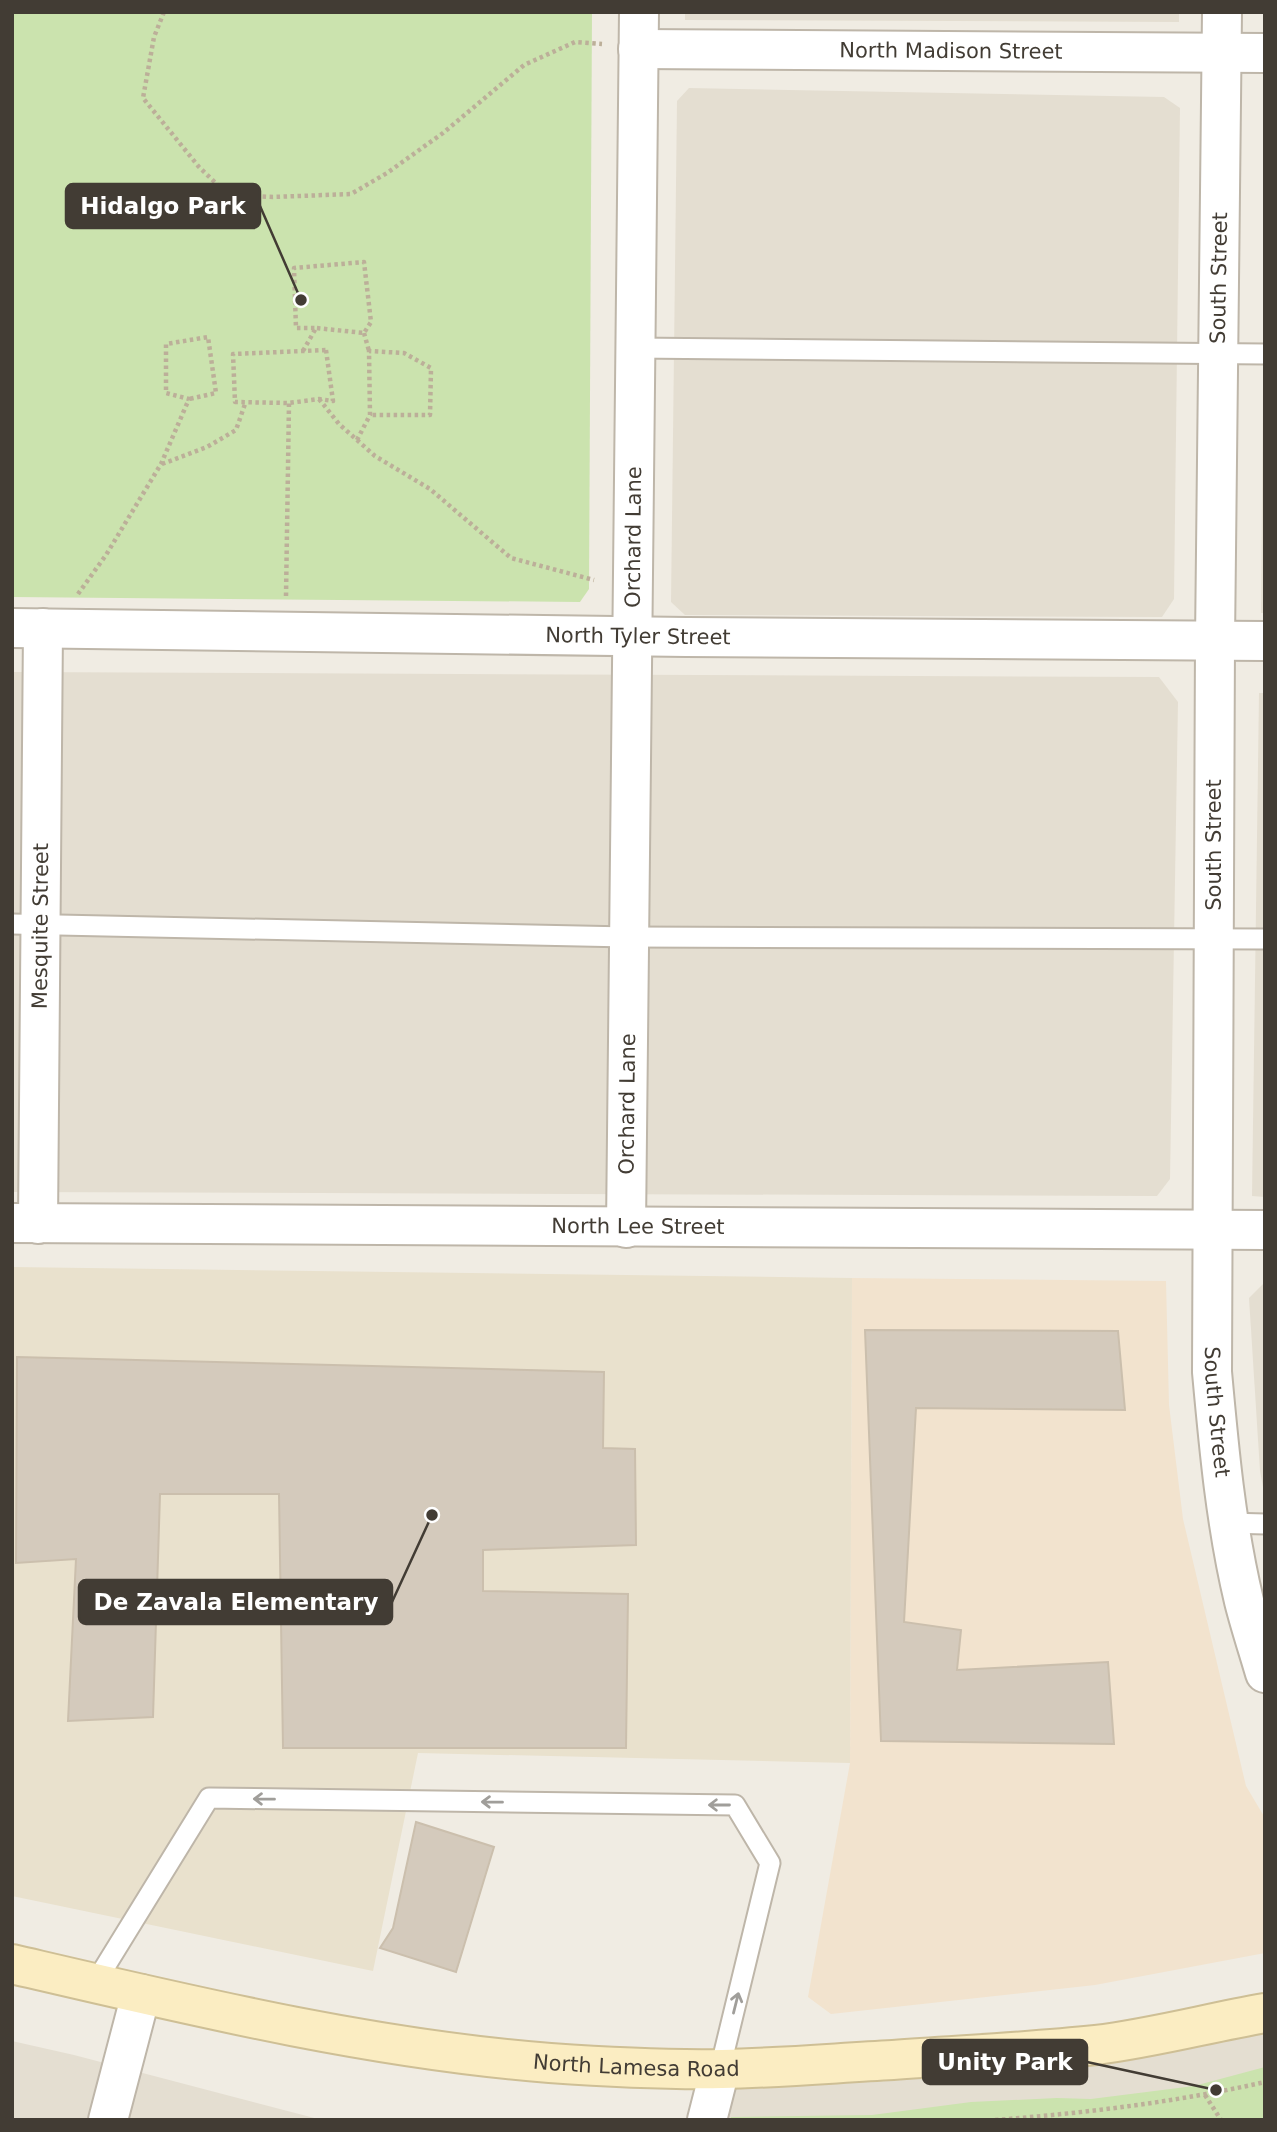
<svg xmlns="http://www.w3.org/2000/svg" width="1277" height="2132" font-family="'DejaVu Sans',sans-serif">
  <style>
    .residential { fill: #e4ded1 }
    .commercial { fill: #f2e3ce }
    .education { fill: #e9e1cd }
    .green { fill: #cbe3ae }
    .building { fill: #d4cabc; stroke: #cbbfad; stroke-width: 2 }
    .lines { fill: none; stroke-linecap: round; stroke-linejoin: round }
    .service-casing { stroke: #beb6a9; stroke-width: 23 }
    .minor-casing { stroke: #beb6a9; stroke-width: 42 }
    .tertiary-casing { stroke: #beb6a9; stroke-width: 42 }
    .secondary-casing { stroke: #cebf95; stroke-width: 42 }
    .path { stroke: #bcaf99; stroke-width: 4.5; stroke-dasharray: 3.5 3.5; stroke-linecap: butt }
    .service { stroke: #fff; stroke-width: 19 }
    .minor { stroke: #fff; stroke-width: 38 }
    .tertiary { stroke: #fff; stroke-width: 38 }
    .secondary { stroke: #fbedc2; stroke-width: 38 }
    .oneway { stroke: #a09e9a }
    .labels { text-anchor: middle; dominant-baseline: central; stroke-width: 7; stroke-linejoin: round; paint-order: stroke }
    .street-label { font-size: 21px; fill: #423c34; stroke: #fff }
    .leader { fill: none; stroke: #423c34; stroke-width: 2.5 }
    .callout-dot { fill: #423c34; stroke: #fff; stroke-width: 2.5 }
    .callout { fill: #423c34; stroke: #423c34; stroke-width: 2.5 }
    .callout-label { font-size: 23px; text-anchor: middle; font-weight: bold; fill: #fff }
  </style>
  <rect width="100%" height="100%" fill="#f0ece3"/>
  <g class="residential">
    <polygon points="685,12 1179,12 1179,22 685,20"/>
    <polygon points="689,88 1164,97 1180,108 1174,599 1162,617 685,615 671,602 677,101"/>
    <polygon points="1265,157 1265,613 1261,613"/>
    <polygon points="12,672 1159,677 1178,702 1170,1179 1157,1196 12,1192"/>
    <polygon points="1259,693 1265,693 1265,1197 1252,1196"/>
    <polygon points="1265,1282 1265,1498 1260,1471 1249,1298"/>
    <polygon points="1265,2009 1265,2120 710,2120 726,2056 833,2054"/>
    <polygon points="12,2041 74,2055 322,2120 12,2120"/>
  </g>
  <polygon class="commercial" points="852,1278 1166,1281 1169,1405 1183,1519 1246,1786 1265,1818 1265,1953 1095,1985 831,2014 808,1997 850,1763"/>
  <polygon class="education" points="12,1267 852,1278 850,1763 418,1753 373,1971 12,1896"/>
  <g class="green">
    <polygon points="12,12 592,12 589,589 580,602 12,597"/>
    <polygon points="1265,2067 1265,2120 730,2120 731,2117 872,2115 971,2102 1057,2098 1091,2099 1194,2086"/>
  </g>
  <g class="building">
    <polygon points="865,1330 1118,1331 1125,1410 916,1408 904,1622 961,1630 957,1670 1108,1662 1114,1744 881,1741"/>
    <polygon points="17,1357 604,1372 603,1448 635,1449 636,1545 483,1550 483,1591 628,1594 626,1748 283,1748 279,1494 160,1494 153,1717 68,1721 76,1559 16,1563"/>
    <polygon points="416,1822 494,1847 456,1972 380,1948 393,1928"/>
  </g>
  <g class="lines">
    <g class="service-casing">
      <g id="service">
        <polyline points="634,348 1265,354"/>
        <polyline points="12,924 628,937 1265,939"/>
        <polyline points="1228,1523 1265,1524"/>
        <polyline points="95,1983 209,1798 735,1805 770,1863 720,2069"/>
      </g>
    </g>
    <g class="minor-casing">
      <g id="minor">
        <path id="s1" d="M1222 12 1215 641 1212 1372C1219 1449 1226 1526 1244 1601 1250 1625 1258 1649 1265 1673"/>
        <path id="s2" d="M638 49 1265 53"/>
        <path id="s3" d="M12 628 686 637 1265 641"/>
        <path id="s4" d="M12 1223 1265 1230"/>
        <path id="s5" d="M38 1224 43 628"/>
        <path id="s6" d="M626 1228 639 12"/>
        <polyline points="108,2120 141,1994"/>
      </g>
    </g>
    <g class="tertiary-casing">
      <polyline id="tertiary" points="707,2120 720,2069"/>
    </g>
    <g class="secondary-casing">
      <g id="secondary">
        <path id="s7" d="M12 1964C188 2005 370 2049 550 2063 607 2067 665 2070 722 2069 779 2068 836 2063 893 2060 961 2055 1029 2052 1096 2045 1153 2038 1208 2023 1265 2013"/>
      </g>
    </g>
    <g class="path">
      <polyline points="164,12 154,37 143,98 199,167 225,192 233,195 273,197 351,194 387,173 443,133 524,65 575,42 602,44"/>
      <polyline points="364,333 369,351"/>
      <polygon points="326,350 333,401 319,399 289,403 235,402 233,354"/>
      <polyline points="303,351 316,328 296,328 294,268 364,262 371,322 364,333 316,328"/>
      <polyline points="319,399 339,424 375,456 430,489 511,558 594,580"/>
      <polyline points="357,440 370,415 369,351 404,353 431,368 430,415 370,415"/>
      <polyline points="162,464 207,447 236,430 245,404"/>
      <polyline points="78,594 106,555 161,464 189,399 166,393 166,344 208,337 216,393 189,399"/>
      <polyline points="286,596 289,403"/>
      <polyline points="1205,2095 1221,2120"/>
      <path d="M995 2120C1086 2113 1176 2102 1265 2082"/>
    </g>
    <use href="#service" class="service"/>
    <use href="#minor" class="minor"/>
    <use href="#tertiary" class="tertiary"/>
    <use href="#secondary" class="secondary"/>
  </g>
  <defs><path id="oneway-shaft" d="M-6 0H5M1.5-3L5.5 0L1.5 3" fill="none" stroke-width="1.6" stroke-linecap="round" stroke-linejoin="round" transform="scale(1.75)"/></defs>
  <g class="oneway">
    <use href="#oneway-shaft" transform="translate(264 1799) rotate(-179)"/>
    <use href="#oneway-shaft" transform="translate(492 1802) rotate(-179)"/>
    <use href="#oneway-shaft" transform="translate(719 1805) rotate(-180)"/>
    <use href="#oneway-shaft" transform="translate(736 2003) rotate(-76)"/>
  </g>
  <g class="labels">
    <g class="street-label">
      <text stroke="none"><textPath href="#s2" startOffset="313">North Madison Street</textPath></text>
      <text transform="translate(1219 278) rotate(-89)">South Street</text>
      <text stroke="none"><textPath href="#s6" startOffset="691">Orchard Lane</textPath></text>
      <text stroke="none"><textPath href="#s3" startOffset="626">North Tyler Street</textPath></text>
      <text transform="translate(1214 845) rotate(-90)">South Street</text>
      <text stroke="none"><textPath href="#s5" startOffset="298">Mesquite Street</textPath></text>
      <text stroke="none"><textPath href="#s6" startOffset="124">Orchard Lane</textPath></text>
      <text stroke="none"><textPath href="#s4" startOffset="626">North Lee Street</textPath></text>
      <text stroke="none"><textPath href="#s1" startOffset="1400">South Street</textPath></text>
      <text stroke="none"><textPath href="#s7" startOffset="634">North Lamesa Road</textPath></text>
    </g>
  </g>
  <path class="leader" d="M301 300L260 206M432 1515L392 1602M1216 2090L1087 2062"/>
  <g class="callout-dot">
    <circle cx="301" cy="300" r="7"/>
    <circle cx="432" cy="1515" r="7"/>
    <circle cx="1216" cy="2090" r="7"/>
  </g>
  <g class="callout">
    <rect x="66" y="184" width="194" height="44" rx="7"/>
    <rect x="79" y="1580" width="313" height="44" rx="7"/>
    <rect x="923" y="2040" width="164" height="44" rx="7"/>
  </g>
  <g class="callout-label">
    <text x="163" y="214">Hidalgo Park</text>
    <text x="236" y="1610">De Zavala Elementary</text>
    <text x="1005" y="2070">Unity Park</text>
  </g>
  <rect width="1277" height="2132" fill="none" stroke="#423c34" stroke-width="28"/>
</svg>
